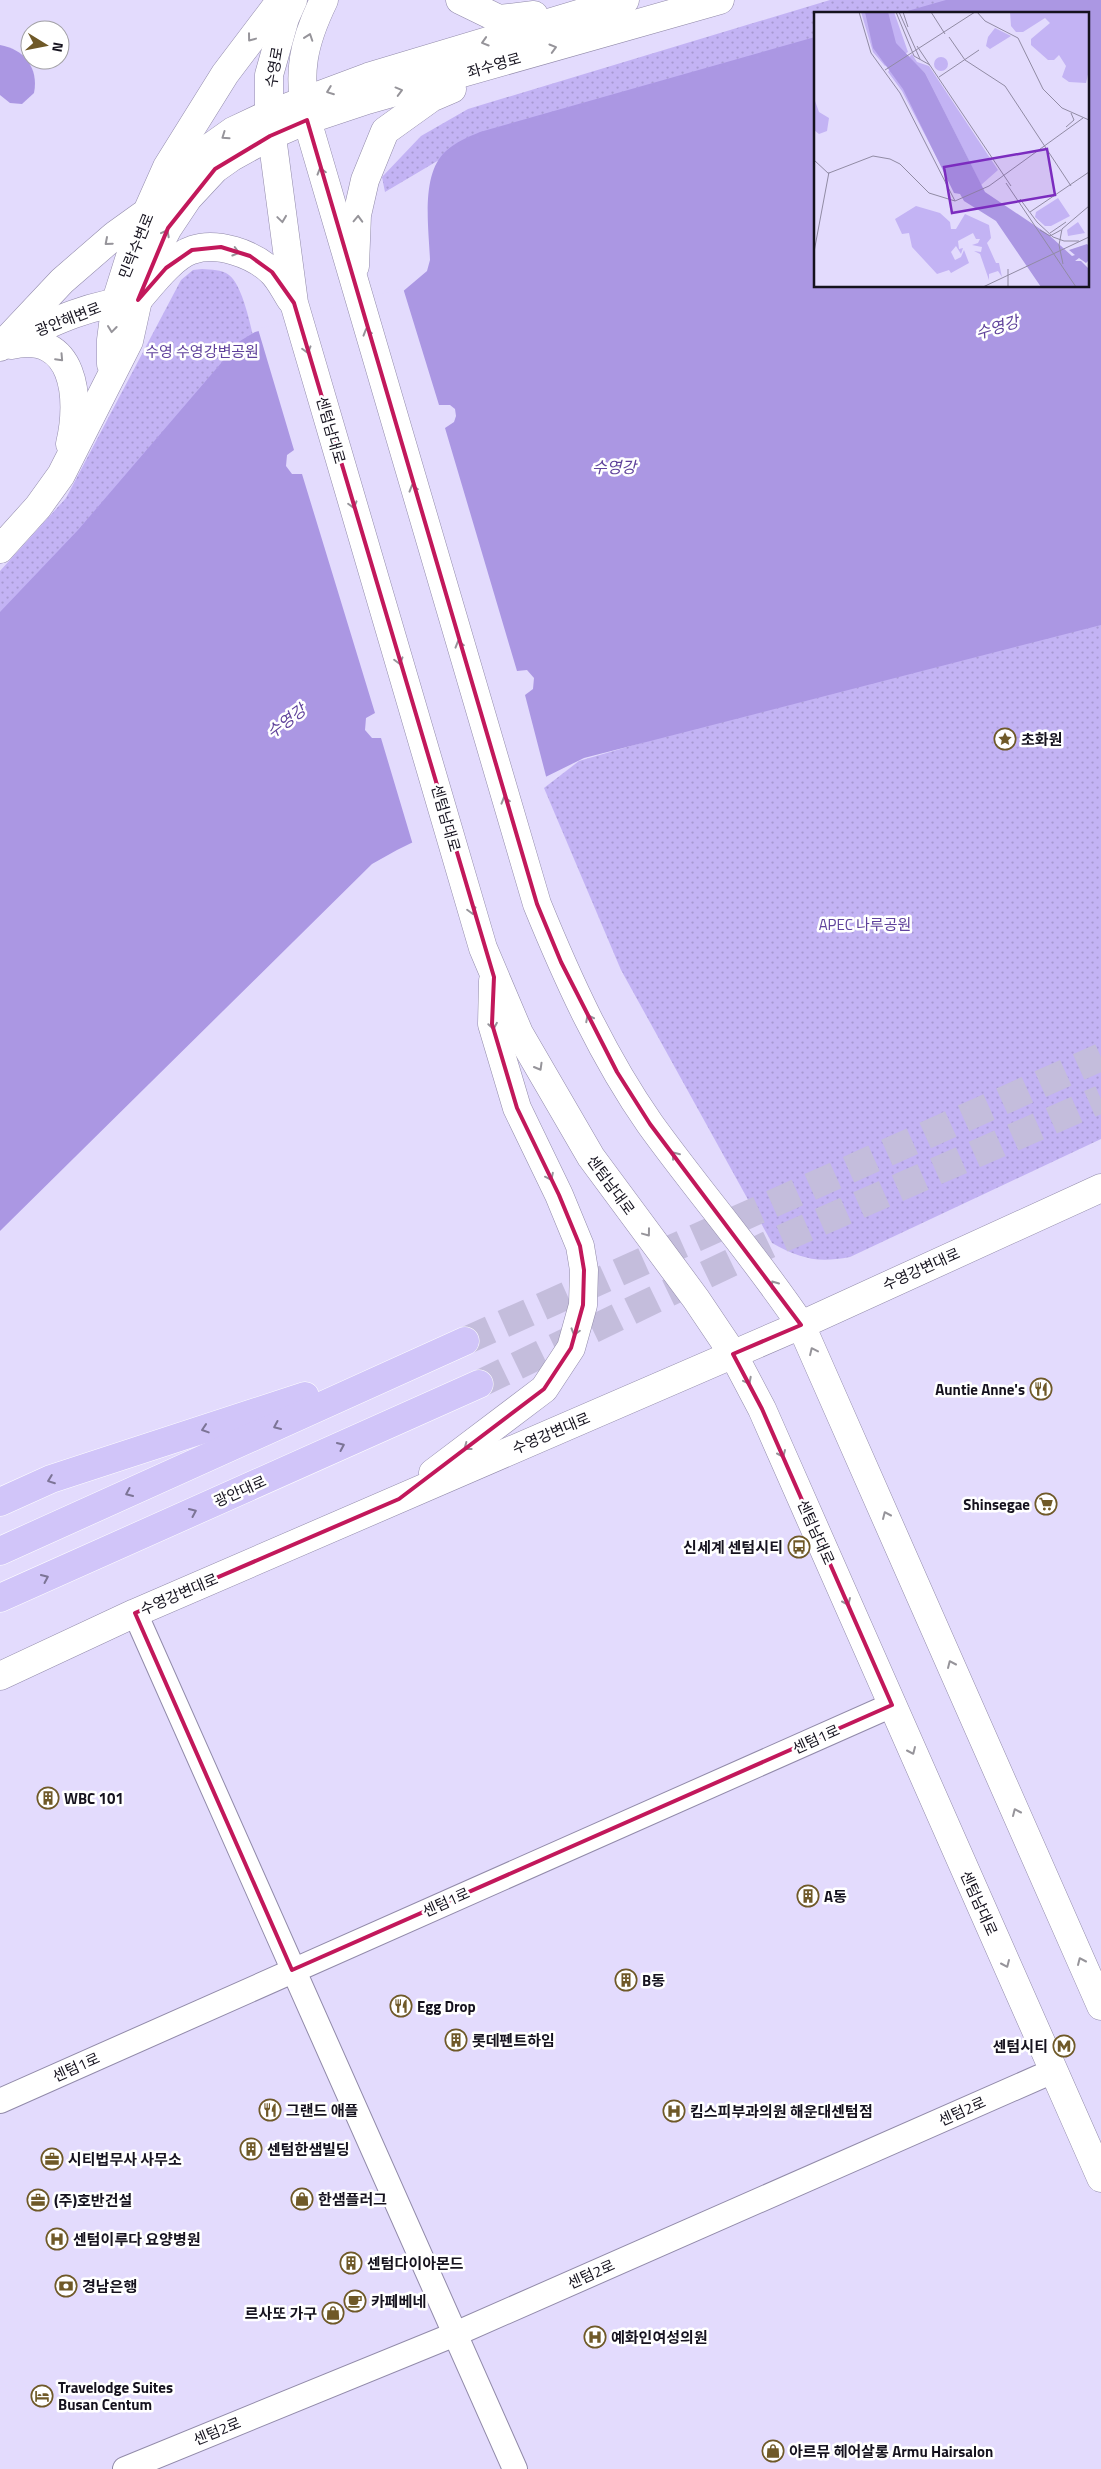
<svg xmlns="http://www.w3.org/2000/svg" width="1101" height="2469" font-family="'Titillium Web','Noto Sans KR',sans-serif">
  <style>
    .park { fill: url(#park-dots) }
    .water { fill: #ab97e3 }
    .pier { fill: #e3dbfd }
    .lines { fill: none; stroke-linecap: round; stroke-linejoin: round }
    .highway-tunnel { stroke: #c4bddc; stroke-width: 28; stroke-dasharray: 28 14; stroke-linecap: butt }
    .street-casing { stroke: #918aa9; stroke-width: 26 }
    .secondary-casing { stroke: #918aa9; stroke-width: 29 }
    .highway-casing { stroke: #fff; stroke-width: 29 }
    .street { stroke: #fff; stroke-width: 24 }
    .secondary { stroke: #fff; stroke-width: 28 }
    .highway { stroke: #d1c5f9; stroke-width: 28 }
    .oneway { stroke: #96949a }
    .oneway2 { stroke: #7c7496 }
    .marked { fill: none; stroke: #c2185b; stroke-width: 4; stroke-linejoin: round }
    .labels { text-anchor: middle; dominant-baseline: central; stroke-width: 5; stroke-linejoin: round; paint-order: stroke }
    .street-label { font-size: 15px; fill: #15121e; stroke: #fff }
    .park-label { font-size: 15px; fill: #5f419b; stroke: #fff }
    .poi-label { font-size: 15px; font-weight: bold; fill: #15121e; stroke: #fff; text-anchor: start }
    .water-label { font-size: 16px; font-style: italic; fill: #5f429b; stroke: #fff }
    .inset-road { fill: none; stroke: #918ba4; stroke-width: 1 }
    .view { fill: #7b2cbf; fill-opacity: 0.15; stroke: #7b2cbf; stroke-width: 2.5 }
    .inset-edge { fill: none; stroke: #15121e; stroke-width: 2.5 }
  </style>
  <defs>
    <pattern id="park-dots" width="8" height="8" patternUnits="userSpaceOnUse" patternTransform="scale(1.25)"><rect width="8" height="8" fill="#c3b3f4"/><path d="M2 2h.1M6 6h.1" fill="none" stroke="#a799d1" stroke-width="1.8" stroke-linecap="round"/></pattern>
  </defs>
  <rect width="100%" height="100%" fill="#e3dbfd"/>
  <g class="park">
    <polygon points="830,0 1019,0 970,14 815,14 815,58 461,147 385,192 382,177 421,136 468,109"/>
    <path d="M202 269C212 270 221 269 229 275 245 287 253 340 259 360L0 648V571L66 498 181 280 193 270Z"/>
    <path d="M1101 609V1139L850 1257C817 1263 801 1259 772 1243L621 970 544 788 579 761Z"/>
  </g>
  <g class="water">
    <path d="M946 0H1101V625L584 758 397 850 372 864 0 1231V612L78 530 240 341 255 332 401 293 427 271 430 260C429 229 420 174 446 151 456 142 468 137 480 132L815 37V286H1087V14H897Z"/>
    <path d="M0 45C24 49 39 68 34 93L22 104 10 103 0 95Z"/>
  </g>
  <polygon class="pier" points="403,288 439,405 450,405 455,409 456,416 454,422 445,428 517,671 527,670 534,678 533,689 525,695 547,780 413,845 381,738 372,738 365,730 366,718 375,713 302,474 292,474 286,466 287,455 294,450 258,329"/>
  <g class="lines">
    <g class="highway-tunnel">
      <polyline points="465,1341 1101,1057"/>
      <polyline points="479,1384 772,1243 1101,1099"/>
    </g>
    <g class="street-casing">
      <g id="street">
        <polyline points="135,1613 515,2469"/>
        <polyline points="0,2101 892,1705"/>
        <polyline points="125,2469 453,2335 1053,2071"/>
      </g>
    </g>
    <g class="secondary-casing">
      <g id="secondary">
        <polyline points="293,0 285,18 269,75 269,114 294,303 483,948 519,1033 591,1157 696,1299 733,1354 762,1409 1101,2178"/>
        <path d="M324 0C303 43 297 73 307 120L537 904C568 980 603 1057 650 1124 699 1192 754 1255 801 1325L1101 2006"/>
        <polyline points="460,0 499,19 534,15"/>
        <polyline points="355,266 357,215 365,180 385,131 431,98 452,89"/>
        <path d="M13 341C54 321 92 303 138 300 151 285 173 256 192 250 217 241 253 254 271 271 279 278 285 291 291 300"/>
        <path d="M11 345C75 331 81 398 70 444"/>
        <polyline points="0,347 62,281 115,235 147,212 167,167 225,74 281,0"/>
        <polyline points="111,364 111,340 116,301 133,247 147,212 195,158 233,131 269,114 368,77 625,0"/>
        <polyline points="0,549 38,507 61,475 129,341 138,300 152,258 168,228 188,198 215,169 232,157 270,136 307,120 367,100 720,0"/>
        <polyline points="433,1473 544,1389 571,1348 583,1305 584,1270 580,1246 559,1195 517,1108 492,1024 493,981"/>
        <polyline points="0,1676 135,1613 801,1325 1101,1188"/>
      </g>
    </g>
    <g class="highway-casing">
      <g id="highway">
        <polyline points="0,1502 51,1479 305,1396"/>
        <polyline points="0,1551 465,1341"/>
        <polyline points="0,1598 479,1384"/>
      </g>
    </g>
    <use href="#street" class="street"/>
    <use href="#secondary" class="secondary"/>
    <use href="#highway" class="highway"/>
  </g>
  <defs><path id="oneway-chevron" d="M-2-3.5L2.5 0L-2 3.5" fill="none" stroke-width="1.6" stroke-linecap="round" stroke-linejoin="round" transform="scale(1.25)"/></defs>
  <g class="oneway">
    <use href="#oneway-chevron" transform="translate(309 37) rotate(-71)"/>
    <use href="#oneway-chevron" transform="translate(251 38) rotate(127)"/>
    <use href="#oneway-chevron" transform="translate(485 42) rotate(163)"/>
    <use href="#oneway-chevron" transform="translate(553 48) rotate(-16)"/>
    <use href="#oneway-chevron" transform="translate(330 91) rotate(159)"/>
    <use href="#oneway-chevron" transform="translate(399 91) rotate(-15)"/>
    <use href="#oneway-chevron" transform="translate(225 136) rotate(145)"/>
    <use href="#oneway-chevron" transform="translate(321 171) rotate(-106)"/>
    <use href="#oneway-chevron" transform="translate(282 219) rotate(82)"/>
    <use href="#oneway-chevron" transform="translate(358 219) rotate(-88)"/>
    <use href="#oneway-chevron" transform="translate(166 233) rotate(-62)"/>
    <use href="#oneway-chevron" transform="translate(108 242) rotate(139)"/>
    <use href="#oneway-chevron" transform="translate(236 252) rotate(16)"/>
    <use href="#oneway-chevron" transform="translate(112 329) rotate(97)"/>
    <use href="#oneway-chevron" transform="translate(367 332) rotate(-106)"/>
    <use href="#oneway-chevron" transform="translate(307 350) rotate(74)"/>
    <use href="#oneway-chevron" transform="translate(60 358) rotate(47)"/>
    <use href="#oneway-chevron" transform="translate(413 488) rotate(-106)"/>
    <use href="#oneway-chevron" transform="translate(353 505) rotate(74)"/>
    <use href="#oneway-chevron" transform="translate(459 644) rotate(-106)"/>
    <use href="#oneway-chevron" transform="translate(399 661) rotate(74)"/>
    <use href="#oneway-chevron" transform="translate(505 800) rotate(-106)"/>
    <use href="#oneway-chevron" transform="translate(472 911) rotate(74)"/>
    <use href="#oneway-chevron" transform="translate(589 1018) rotate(-117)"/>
    <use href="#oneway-chevron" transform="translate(493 1026) rotate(81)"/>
    <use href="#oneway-chevron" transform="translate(539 1067) rotate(60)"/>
    <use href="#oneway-chevron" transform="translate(675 1155) rotate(-128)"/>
    <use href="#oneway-chevron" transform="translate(550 1177) rotate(64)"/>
    <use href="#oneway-chevron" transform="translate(647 1233) rotate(53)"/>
    <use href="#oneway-chevron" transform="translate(774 1284) rotate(-125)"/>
    <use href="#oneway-chevron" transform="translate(575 1332) rotate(106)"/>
    <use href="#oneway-chevron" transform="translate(813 1351) rotate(-115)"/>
    <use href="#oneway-chevron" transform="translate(748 1381) rotate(62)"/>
    <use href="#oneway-chevron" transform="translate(467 1447) rotate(143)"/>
    <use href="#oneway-chevron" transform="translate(782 1454) rotate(66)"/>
    <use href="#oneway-chevron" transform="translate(886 1515) rotate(-114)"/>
    <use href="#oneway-chevron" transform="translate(847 1602) rotate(66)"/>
    <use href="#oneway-chevron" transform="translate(951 1664) rotate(-114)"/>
    <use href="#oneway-chevron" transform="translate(912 1751) rotate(66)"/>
    <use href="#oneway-chevron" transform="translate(1016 1812) rotate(-114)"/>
    <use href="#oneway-chevron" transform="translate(1081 1961) rotate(-114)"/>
    <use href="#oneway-chevron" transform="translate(1006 1964) rotate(66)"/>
  </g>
  <g class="oneway2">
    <use href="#oneway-chevron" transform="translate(277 1426) rotate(156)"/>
    <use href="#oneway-chevron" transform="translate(205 1429) rotate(162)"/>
    <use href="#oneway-chevron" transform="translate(341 1446) rotate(-24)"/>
    <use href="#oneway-chevron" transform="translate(51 1480) rotate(159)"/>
    <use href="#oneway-chevron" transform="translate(129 1493) rotate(156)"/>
    <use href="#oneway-chevron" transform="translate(193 1512) rotate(-24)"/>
    <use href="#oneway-chevron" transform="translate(45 1578) rotate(-24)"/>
  </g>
  <path class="marked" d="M307 120 537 904 561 962 617 1072 650 1124 801 1325 733 1354 762 1409 892 1705 292 1970 135 1613 399 1499 544 1389 571 1348 583 1305 584 1270 580 1246 559 1195 517 1108 492 1024 494 977 294 303 272 272 250 256 221 247 192 250 166 268 138 300 168 228 215 169 270 136Z"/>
  <defs>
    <g id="sight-ring" transform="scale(1.125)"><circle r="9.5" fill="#fff" stroke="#6f5928" stroke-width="1.5"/><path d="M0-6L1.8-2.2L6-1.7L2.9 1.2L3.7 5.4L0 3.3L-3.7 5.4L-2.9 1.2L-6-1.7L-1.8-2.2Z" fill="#6f5928"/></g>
    <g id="restaurant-ring" transform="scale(1.125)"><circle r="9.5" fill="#fff" stroke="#6f5928" stroke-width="1.5"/><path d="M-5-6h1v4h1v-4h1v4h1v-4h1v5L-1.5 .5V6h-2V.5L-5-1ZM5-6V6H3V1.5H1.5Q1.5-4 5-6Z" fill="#6f5928"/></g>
    <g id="supermarket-ring" transform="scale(1.125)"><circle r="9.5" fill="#fff" stroke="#6f5928" stroke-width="1.5"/><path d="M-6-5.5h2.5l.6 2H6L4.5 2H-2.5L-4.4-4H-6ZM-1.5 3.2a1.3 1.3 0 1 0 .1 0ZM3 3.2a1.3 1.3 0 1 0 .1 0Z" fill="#6f5928"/></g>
    <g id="bus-ring" transform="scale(1.125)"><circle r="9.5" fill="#fff" stroke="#6f5928" stroke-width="1.5"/><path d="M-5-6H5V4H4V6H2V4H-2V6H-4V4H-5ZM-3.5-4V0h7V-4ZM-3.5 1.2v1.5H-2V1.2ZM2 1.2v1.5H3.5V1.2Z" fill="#6f5928"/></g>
    <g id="building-ring" transform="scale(1.125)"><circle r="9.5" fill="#fff" stroke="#6f5928" stroke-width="1.5"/><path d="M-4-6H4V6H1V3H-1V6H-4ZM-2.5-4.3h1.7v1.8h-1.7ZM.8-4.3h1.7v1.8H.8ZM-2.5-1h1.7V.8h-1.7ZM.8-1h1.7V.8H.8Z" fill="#6f5928"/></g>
    <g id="metro-ring" transform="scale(1.125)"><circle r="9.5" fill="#fff" stroke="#6f5928" stroke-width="1.5"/><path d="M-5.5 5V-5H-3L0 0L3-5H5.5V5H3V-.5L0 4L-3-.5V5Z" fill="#6f5928"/></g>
    <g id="hospital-ring" transform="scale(1.125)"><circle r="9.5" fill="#fff" stroke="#6f5928" stroke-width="1.5"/><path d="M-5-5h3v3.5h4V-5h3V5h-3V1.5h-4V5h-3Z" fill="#6f5928"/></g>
    <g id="office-ring" transform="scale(1.125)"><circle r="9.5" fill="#fff" stroke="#6f5928" stroke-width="1.5"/><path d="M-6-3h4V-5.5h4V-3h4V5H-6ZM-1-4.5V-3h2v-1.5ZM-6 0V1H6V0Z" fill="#6f5928"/></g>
    <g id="shop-ring" transform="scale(1.125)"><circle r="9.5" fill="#fff" stroke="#6f5928" stroke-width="1.5"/><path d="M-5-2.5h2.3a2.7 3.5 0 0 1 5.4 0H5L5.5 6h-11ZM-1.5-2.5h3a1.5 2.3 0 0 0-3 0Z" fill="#6f5928"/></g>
    <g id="bank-ring" transform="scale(1.125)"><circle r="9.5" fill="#fff" stroke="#6f5928" stroke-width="1.5"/><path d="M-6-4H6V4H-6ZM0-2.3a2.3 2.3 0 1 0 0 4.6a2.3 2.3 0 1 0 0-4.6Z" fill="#6f5928"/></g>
    <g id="cafe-ring" transform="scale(1.125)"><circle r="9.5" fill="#fff" stroke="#6f5928" stroke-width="1.5"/><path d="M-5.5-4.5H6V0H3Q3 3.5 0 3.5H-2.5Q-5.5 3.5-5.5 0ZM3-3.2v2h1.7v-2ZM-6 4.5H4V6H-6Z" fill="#6f5928"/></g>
    <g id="hotel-ring" transform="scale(1.125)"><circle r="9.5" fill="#fff" stroke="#6f5928" stroke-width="1.5"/><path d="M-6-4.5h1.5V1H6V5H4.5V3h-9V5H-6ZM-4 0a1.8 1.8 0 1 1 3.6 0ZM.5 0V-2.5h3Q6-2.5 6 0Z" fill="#6f5928"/></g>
  </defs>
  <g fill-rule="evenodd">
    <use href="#sight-ring" x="1005" y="739"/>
    <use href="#restaurant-ring" x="1041" y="1389"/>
    <use href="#supermarket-ring" x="1046" y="1504"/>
    <use href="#bus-ring" x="799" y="1547"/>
    <use href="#building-ring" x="48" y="1798"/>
    <use href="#building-ring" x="808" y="1896"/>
    <use href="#building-ring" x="626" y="1980"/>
    <use href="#restaurant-ring" x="401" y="2006"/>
    <use href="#building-ring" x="456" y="2040"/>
    <use href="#metro-ring" x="1064" y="2046"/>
    <use href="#restaurant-ring" x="270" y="2110"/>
    <use href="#hospital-ring" x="674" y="2111"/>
    <use href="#building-ring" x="251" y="2149"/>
    <use href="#office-ring" x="52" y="2159"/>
    <use href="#shop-ring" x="302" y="2199"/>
    <use href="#office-ring" x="38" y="2200"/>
    <use href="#hospital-ring" x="57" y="2239"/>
    <use href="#building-ring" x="351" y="2263"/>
    <use href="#bank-ring" x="66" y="2286"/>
    <use href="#cafe-ring" x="355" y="2301"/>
    <use href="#shop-ring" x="333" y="2313"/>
    <use href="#hospital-ring" x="595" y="2337"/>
    <use href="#hotel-ring" x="42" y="2396"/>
    <use href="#shop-ring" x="773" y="2451"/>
  </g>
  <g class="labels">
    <g class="street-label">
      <text transform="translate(494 65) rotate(-16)">좌수영로</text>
      <text transform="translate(274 67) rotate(-80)">수영로</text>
      <text transform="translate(136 246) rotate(-68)">민락수변로</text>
      <text transform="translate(68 319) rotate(-21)">광안해변로</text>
      <text transform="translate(331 430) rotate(74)">센텀남대로</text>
      <text transform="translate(446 818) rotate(74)">센텀남대로</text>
      <text transform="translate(611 1185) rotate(54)">센텀남대로</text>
      <text transform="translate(921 1269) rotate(-24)">수영강변대로</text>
      <text transform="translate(551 1433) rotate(-23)">수영강변대로</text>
      <text transform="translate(240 1491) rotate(-24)">광안대로</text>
      <text transform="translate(816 1532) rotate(66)">센텀남대로</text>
      <text transform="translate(179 1594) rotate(-23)">수영강변대로</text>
      <text transform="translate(816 1739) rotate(-24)">센텀1로</text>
      <text transform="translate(446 1902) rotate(-24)">센텀1로</text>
      <text transform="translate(979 1903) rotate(66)">센텀남대로</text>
      <text transform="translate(76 2067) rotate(-24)">센텀1로</text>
      <text transform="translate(962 2111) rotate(-24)">센텀2로</text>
      <text transform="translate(591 2274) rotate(-24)">센텀2로</text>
      <text transform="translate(217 2431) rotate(-22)">센텀2로</text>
    </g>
    <g class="park-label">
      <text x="202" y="351">수영 수영강변공원</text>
      <text x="865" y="924">APEC 나루공원</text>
    </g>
    <g class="poi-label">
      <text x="1021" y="739">초화원</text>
      <text x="1025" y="1389" text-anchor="end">Auntie Anne's</text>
      <text x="1030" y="1504" text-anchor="end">Shinsegae</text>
      <text x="783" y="1547" text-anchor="end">신세계 센텀시티</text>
      <text x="64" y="1798">WBC 101</text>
      <text x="824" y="1896">A동</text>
      <text x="642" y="1980">B동</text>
      <text x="417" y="2006">Egg Drop</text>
      <text x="472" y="2040">롯데펜트하임</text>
      <text x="1048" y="2046" text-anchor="end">센텀시티</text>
      <text x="286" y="2110">그랜드 애플</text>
      <text x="690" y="2111">킴스피부과의원 해운대센텀점</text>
      <text x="267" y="2149">센텀한샘빌딩</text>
      <text x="68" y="2159">시티법무사 사무소</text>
      <text x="318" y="2199">한샘플러그</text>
      <text x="54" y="2200">(주)호반건설</text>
      <text x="73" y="2239">센텀이루다 요양병원</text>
      <text x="367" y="2263">센텀다이아몬드</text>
      <text x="82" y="2286">경남은행</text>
      <text x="371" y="2301">카페베네</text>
      <text x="317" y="2313" text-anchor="end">르사또 가구</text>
      <text x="611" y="2337">예화인여성의원</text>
      <text x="58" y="2387">Travelodge Suites<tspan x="58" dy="17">Busan Centum</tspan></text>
      <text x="789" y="2451">아르뮤 헤어살롱 Armu Hairsalon</text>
    </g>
    <g class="water-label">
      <text transform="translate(997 327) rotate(-17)">수영강</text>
      <text x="614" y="467">수영강</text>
      <text transform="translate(286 721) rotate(-37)">수영강</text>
    </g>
  </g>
  <g transform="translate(814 12)">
    <rect width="275" height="275" fill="#e3dbfd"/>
    <path d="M120 52a7 7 0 1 1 14 0a7 7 0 1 1-14 0ZM264 210 271 221 254 224 253 218Z" fill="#c3b3f4"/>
    <path d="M196 0H275V58L272 71 255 70 248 65 252 54 245 43 240 48H234L217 33V27L236 11 231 6 209 20H202L197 14ZM181 16 197 24 176 37 172 34 174 25ZM102 194 126 201 136 210 137 217H142L151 202 175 213 177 226 173 231 182 251H185L188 265 184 259 175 262V268L166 242 160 239 167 240 168 235 158 233 164 231 166 227H162L159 221 144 229 145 237 149 236 147 242 142 234 137 240 141 248 147 245 150 238 155 251 137 261 135 258 123 262 98 235 95 221 88 222 81 207Z" fill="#c3b3f4"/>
    <path d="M47 0H80L94 40 71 54 59 40ZM98 42 103 50 115 54 184 158 167 173 111 61 95 45ZM76 57 90 77 143 184 88 79 74 60ZM1 89 5 100 15 106 13 119 5 122 0 118ZM244 186 256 204 237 214H231L221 205 222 200Z" fill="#c3b3f4"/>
    <path d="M51 0H74L82 31 111 61 171 180 235 223 258 244 261 243 255 238 273 232 275 234V248L272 251 265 246 261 249H267L275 257V275H227L182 209 150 189 146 182 140 181 89 77 59 36Z" fill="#ab97e3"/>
    <path class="inset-road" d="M45 0 57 41 86 81 141 189M82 0 100 44 116 53M85 0 106 47M89 0 94 15M117 0 131 22M163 0 171 9 204 26 229 77 248 96 275 108M135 25 151 48 191 74 257 174M103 34 197 174M71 58 161 0M125 65 165 38M252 115 260 108 257 101M0 148 15 162M15 161 59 144 76 147 86 152 115 181 141 189 175 174 269 106M192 171 262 275M206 187 223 210 239 225 250 229H265M216 200 275 160M226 218 236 224 247 218M236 221 252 210M0 240 15 160M249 252 245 233 248 217 275 194M194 257V275M169 275 275 225"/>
    <path class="view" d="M233 137 241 183 138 201 130 155Z"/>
    <rect width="275" height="275" class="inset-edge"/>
  </g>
  <g transform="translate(45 45) rotate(100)"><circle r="24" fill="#ffffff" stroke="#a1a0a5"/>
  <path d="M0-4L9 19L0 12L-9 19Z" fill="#6f5928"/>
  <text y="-8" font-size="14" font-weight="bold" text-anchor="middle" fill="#15121e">N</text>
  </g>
</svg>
